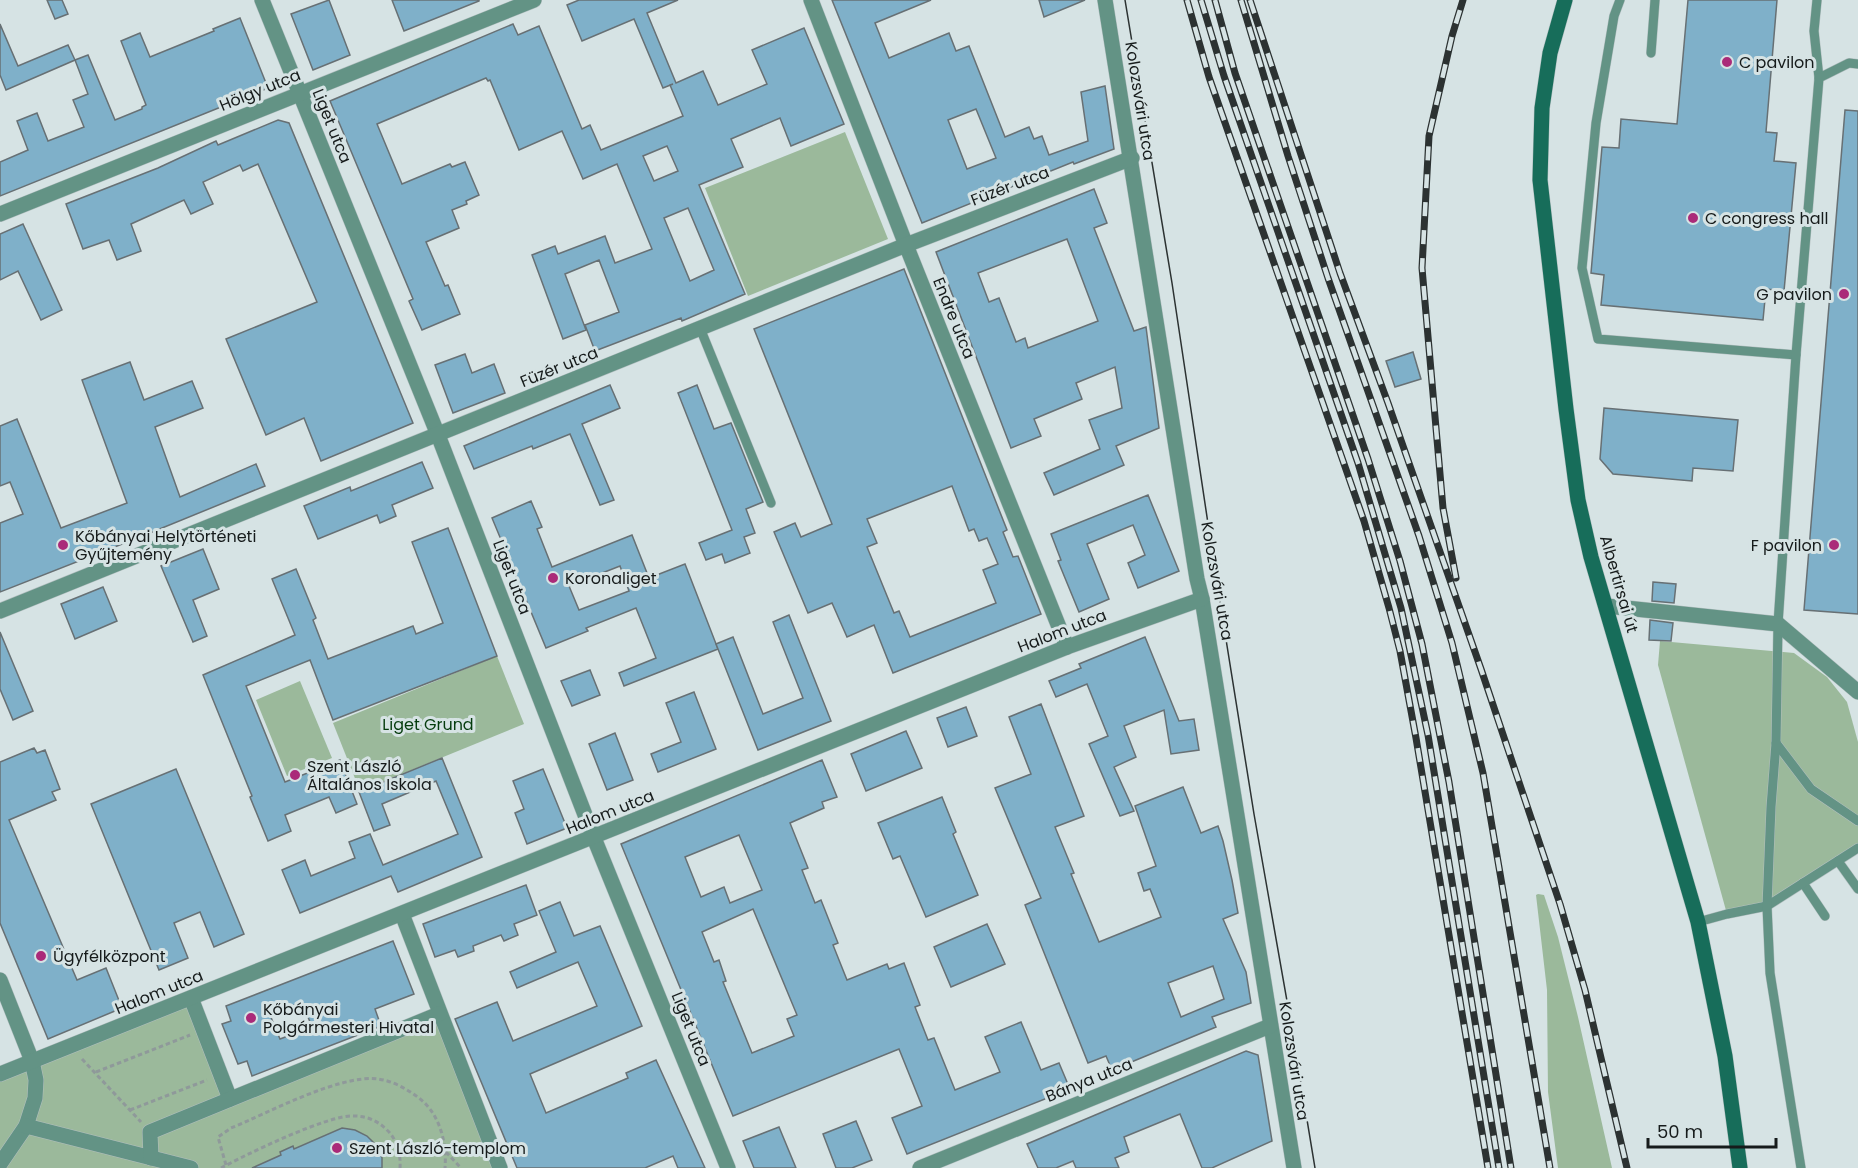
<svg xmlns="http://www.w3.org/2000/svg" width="1858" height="1168" font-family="Poppins,sans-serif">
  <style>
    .green { fill: #9bb99b }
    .building { fill: #7fb0c9; stroke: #677074; stroke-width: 1.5; fill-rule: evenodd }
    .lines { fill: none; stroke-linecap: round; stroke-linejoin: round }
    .lane-casing { stroke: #b3bfc0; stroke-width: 10 }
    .street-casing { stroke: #b3bfc0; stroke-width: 16 }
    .secondary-casing { stroke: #b3bfc0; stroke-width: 16 }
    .path { stroke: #8f999a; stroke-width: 3; stroke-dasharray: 4.5 3; stroke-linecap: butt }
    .lane { stroke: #639385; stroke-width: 9 }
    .street { stroke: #639385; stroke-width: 15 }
    .secondary { stroke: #176d5a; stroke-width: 15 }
    .tram { stroke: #2c3232; stroke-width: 1.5 }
    .rail-casing { stroke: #2c3232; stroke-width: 7 }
    .rail { stroke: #d6e3e4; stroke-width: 4.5; stroke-dasharray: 14; stroke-linecap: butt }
    .poi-dot { fill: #aa2a79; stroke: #d6e3e4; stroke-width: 2 }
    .labels { text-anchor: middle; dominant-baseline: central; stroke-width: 6; stroke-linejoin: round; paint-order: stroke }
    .poi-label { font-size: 16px; fill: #161b1b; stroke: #d6e3e4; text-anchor: start }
    .street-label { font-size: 16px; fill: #161b1b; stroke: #d6e3e4 }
    .park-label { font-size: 16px; fill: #053c0d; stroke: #d6e3e4 }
  </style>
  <rect width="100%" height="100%" fill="#d6e3e4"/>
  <g class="green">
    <polygon points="845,132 888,239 748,296 705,188"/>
    <polygon points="1660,641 1794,653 1827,677 1847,702 1858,742 1858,848 1767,906 1727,914 1658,665"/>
    <polygon points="497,656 524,724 360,791 333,723"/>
    <polygon points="300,681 332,758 287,776 256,700"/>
    <polygon points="1538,894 1544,895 1558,937 1578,1017 1612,1168 1558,1168 1548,1092 1547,990 1536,895"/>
    <polygon points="191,998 230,1098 439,1014 500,1168 0,1168 0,1074"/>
  </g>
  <g class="building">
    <polygon points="47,0 62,0 68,14 55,19"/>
    <polygon points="329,0 350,55 313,70 291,14"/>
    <polygon points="392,0 479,0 479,1 404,31"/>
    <path d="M579 0H678L647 13 676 83 703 71 718 105 767 84 752 50 804 28 844 124 791 146 780 118 731 139 743 167 699 185 745 294 682 321 681 318 595 351 585 325 619 312 599 260 565 274 586 330 563 339 532 255 555 246 558 254 605 236 615 263 652 249 617 164 583 179 562 131 519 150 490 80 488 81 486 78 377 124 402 184 450 164 452 167 465 162 479 195 466 201 467 204 452 210 459 228 426 242 445 286 448 285 460 314 422 330 409 301 413 299 330 101 513 24 518 35 539 26 582 129 590 125 601 150 683 116 670 85 673 84 663 88 634 19 582 41 567 5ZM667 146 678 171 654 181 643 156ZM688 208 714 270 690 281 664 218Z"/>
    <path d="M832 0H931L875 23 889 58 949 33 956 51 969 46 1005 137 1029 127 1034 139 1042 136 1049 155 1088 141 1081 92 1105 86 1114 149 1074 164 1073 162 922 223ZM976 109 996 158 967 169 948 120Z"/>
    <polygon points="1039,0 1085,0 1044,17"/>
    <polygon points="1688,0 1777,0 1766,132 1777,133 1774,161 1796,163 1784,291 1766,289 1763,320 1601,305 1604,275 1591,273 1602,147 1619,148 1621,119 1677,124"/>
    <polygon points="240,18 268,88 0,196 0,162 28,150 17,121 37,113 48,141 84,127 73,100 88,94 75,60 88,55 115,120 142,109 142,107 146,105 121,41 140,33 150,57 214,31 213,29"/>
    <polygon points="0,24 18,66 68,45 75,60 6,90 0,75"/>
    <polygon points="1845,110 1858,111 1858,614 1804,610"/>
    <polygon points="278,120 289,123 413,423 321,461 304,418 266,435 226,339 317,302 258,164 243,171 240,165 203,182 213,204 191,214 184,200 131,224 141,251 117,260 109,240 83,249 66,204 158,168 216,141 218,145"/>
    <path d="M1094 189 1107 223 1094 228 1134 331 1146 327 1159 428 1116 446 1124 465 1054 495 1044 473 1100 449 1089 420 1122 408 1115 367 1076 383 1082 399 1034 419 1041 436 1011 448 936 252ZM1067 239 1098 321 1028 348 1025 338 1016 342 999 298 989 302 978 273Z"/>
    <polygon points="23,224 62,310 41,320 18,271 0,280 0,234"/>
    <path d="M904 269 1007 530 1003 532 1013 557 1018 556 1041 614 893 673 874 625 847 637 832 603 808 613 774 532 795 523 801 537 832 524 754 329ZM952 486 969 531 974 529 979 541 987 538 998 564 983 570 996 603 910 637 899 611 894 613 867 547 877 543 867 519Z"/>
    <polygon points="1413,352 1421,379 1395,387 1386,361"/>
    <polygon points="465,354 472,373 494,364 505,393 453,413 435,365"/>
    <polygon points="130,362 144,400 192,381 203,408 155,427 180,497 256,464 265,486 140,537 0,592 0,523 23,514 10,482 0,486 0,426 17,419 61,528 127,503 82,380"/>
    <polygon points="610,385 620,408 582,424 614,500 600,505 570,434 533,449 532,446 474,469 464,446"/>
    <polygon points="697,385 714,429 731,423 763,502 746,509 755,533 744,537 750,553 725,563 722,554 706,560 699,543 732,530 678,393"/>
    <polygon points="1604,408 1738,420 1733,471 1693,468 1692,481 1613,474 1600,459"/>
    <polygon points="422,462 433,488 392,505 396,516 380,523 377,515 318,539 304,506 350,487 351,491"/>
    <polygon points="1148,495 1179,571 1138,588 1128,563 1145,555 1133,525 1087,544 1109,599 1079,612 1058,561 1061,560 1051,534"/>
    <path d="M531 501 542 527 537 529 552 567 632 535 649 578 685 564 718 649 624 686 619 673 656 658 636 608 586 628 588 631 546 648 492 518ZM620 566 629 591 579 610 569 586Z"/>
    <polygon points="448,528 497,656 333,720 310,660 246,686 285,782 340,760 357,804 336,813 329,797 285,815 291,831 268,841 250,797 252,796 203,675 295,635 272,579 296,569 316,618 313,620 328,659 413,626 416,634 443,623 412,542"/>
    <polygon points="203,549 219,589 193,600 207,636 193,642 161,566"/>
    <polygon points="1653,582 1676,584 1674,603 1652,601"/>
    <polygon points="103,587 117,621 75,639 61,604"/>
    <polygon points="789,615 831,721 758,750 716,644 733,637 763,714 803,698 773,622"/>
    <polygon points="1650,620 1673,623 1671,641 1649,640"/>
    <polygon points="0,632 33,711 13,720 0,689"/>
    <polygon points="1145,637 1179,721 1194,719 1199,750 1171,754 1164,710 1124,726 1136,757 1114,767 1134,811 1120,816 1089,744 1108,736 1087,684 1056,697 1049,681 1081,668 1079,664"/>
    <polygon points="590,670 600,695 572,706 561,681"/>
    <polygon points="694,692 716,749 658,772 651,754 681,742 666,703"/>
    <path d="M1041 704 1084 816 1055 827 1074 873 1071 874 1099 942 1161 917 1150 889 1144 891 1138 873 1156 866 1135 806 1183 787 1201 833 1218 826 1223 841 1232 880 1238 913 1223 919 1246 972 1251 1003 1212 1017 1216 1027 1112 1070 1106 1056 1088 1063 1025 905 1041 898 995 788 1031 774 1009 717ZM1213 966 1224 999 1181 1017 1168 983Z"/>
    <polygon points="966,707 977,736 948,747 937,718"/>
    <polygon points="906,731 922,768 866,791 851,754"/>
    <polygon points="615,733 633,780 607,790 589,744"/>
    <polygon points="34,748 37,753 45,750 60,789 52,792 56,800 9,820 77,980 106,968 122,1008 48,1039 0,923 0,762"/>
    <polygon points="442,758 482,857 398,892 391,876 300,913 282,870 305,860 311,876 355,858 349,842 370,834 383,865 458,834 436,781 382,804 390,825 374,831 359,792"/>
    <path d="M822 760 837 797 822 802 824 808 790 823 808 868 802 870 815 903 821 900 838 943 833 945 847 980 887 964 889 969 904 963 920 1005 915 1007 928 1040 934 1038 955 1090 1000 1072 985 1037 1021 1022 1041 1070 1059 1063 1070 1089 907 1154 892 1118 922 1106 899 1049 733 1116 621 844ZM739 835 762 890 730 903 724 887 701 897 685 857ZM753 909 797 1015 787 1019 794 1036 752 1053 723 982 726 981 719 960 714 962 702 932Z"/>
    <polygon points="176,769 244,934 214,947 200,912 174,923 188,958 159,970 91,804"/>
    <polygon points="543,769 567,828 527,844 515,813 524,809 513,781"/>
    <polygon points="942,797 956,832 953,834 978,895 926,917 900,856 893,859 878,823"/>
    <polygon points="526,885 537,915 514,924 518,935 504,941 501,935 473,946 474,951 458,957 455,950 435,957 423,924"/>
    <polygon points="560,902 574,936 600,926 642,1026 530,1074 546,1113 628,1078 626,1073 656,1060 705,1168 678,1168 673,1156 645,1168 517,1168 455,1019 497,1002 513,1041 597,1006 578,962 517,988 510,972 556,952 539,911"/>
    <polygon points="987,924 1005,964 951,987 934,947"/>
    <path d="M393 941 414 994 375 1009 381 1026 252 1076 247 1061 238 1064 222 1024 231 1021 226 1006ZM302 1002 312 1027 280 1039 270 1015Z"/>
    <polygon points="1246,1051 1258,1055 1272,1141 1212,1168 1202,1168 1180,1114 1124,1137 1129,1152 1115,1158 1119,1168 1076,1168 1073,1161 1056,1168 1038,1168 1027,1144"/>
    <polygon points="856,1121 872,1160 852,1168 836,1168 823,1134"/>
    <polygon points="779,1127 796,1168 754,1168 743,1141"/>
    <polygon points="342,1128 355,1130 367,1136 376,1145 382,1158 382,1168 252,1168 281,1155 280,1152 293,1146 294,1149"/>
  </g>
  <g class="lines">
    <g class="lane-casing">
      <g id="lane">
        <polyline points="1620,0 1614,16 1596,123 1582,268 1598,339 1796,355"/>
        <polyline points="1817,0 1814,31 1819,78"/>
        <polyline points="1651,53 1655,0"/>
        <polyline points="700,328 771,503"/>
        <polyline points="1776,743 1811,789 1858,821"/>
        <polyline points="1838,861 1858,889"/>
        <polyline points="1803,883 1825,916"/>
        <polyline points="1698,922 1727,914 1767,906 1858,848"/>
        <polyline points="1801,1168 1770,973 1767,906 1771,807 1776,743 1778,624 1796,355 1819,78 1849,63 1858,64"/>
      </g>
    </g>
    <g class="street-casing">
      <g id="street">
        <polyline points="262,0 438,435 594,838 728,1168"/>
        <polyline points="811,0 906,245 1067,647"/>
        <polyline points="1105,0 1197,579 1202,599 1294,1168"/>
        <polyline points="0,214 534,0"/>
        <polyline points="1607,606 1778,624 1858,692"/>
        <polyline points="0,611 906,245 1132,158"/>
        <polyline points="402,914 500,1168"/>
        <polyline points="0,980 32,1061 36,1080 35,1098 26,1126 0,1164"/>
        <polyline points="191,998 230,1099"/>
        <polyline points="0,1074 1067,647 1202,599"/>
        <polyline points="26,1126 191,1168"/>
        <polyline points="151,1158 150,1132 439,1014"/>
        <polyline points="920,1168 1270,1026"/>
      </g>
    </g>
    <g class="secondary-casing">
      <polyline id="secondary" points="1565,0 1550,53 1542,108 1540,180 1566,409 1578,500 1591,557 1698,922 1725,1056 1740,1168"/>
    </g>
    <g class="path">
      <polyline points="82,1059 141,1122"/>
      <polyline points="96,1072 190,1035"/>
      <polyline points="130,1110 207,1080"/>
      <polyline points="446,1152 461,1168"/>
      <path d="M226 1165 218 1137 231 1128C268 1113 340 1074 378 1079 393 1081 407 1089 419 1098 440 1114 447 1143 445 1168"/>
      <path d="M221 1168C245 1155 329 1114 354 1116 367 1116 378 1121 387 1130 397 1139 401 1155 400 1168"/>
    </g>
    <use href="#lane" class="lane"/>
    <use href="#street" class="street"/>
    <use href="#secondary" class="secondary"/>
    <polyline class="tram" points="1125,0 1172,283 1216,577 1254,814 1293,1035 1315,1168"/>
    <g class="rail-casing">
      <g id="rail">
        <polyline points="1187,0 1209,77 1364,521 1389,608 1400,651 1416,738 1488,1168"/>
        <polyline points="1201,0 1224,76 1358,463 1401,608 1428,735 1499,1168"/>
        <polyline points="1215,0 1235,73 1368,459 1400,561 1422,644 1449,782 1511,1168"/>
        <polyline points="1241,0 1288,156 1328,278 1419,536 1452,643 1483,773 1550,1168"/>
        <polyline points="1250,0 1340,273 1388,403 1481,669 1560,904 1585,990 1627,1168"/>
        <polyline points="1456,578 1443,508 1422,268 1429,136 1452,36 1463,0"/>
      </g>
    </g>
    <use href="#rail" class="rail"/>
  </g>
  <g class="poi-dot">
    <circle cx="1727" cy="62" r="6"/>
    <circle cx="1693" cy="218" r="6"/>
    <circle cx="1844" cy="294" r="6"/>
    <circle cx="63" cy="545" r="6"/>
    <circle cx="1834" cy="545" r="6"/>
    <circle cx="553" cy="578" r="6"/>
    <circle cx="295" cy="775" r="6"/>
    <circle cx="41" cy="956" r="6"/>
    <circle cx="251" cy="1018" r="6"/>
    <circle cx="337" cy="1148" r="6"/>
  </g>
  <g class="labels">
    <g class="poi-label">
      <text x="1739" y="62">C pavilon</text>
      <text x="1705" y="218">C congress hall</text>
      <text x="1832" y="294" text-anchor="end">G pavilon</text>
      <text x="75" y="536">Kőbányai Helytörténeti<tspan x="75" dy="18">Gyűjtemény</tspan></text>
      <text x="1822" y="545" text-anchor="end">F pavilon</text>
      <text x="565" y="578">Koronaliget</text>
      <text x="307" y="766">Szent László<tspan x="307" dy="18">Általános Iskola</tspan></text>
      <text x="53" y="956">Ügyfélközpont</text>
      <text x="263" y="1009">Kőbányai<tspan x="263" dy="18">Polgármesteri Hivatal</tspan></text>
      <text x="349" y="1148">Szent László-templom</text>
    </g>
    <g class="street-label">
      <text transform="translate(260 90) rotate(-22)">Hölgy utca</text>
      <text transform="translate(1140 101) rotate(81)">Kolozsvári utca</text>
      <text transform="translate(332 126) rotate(68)">Liget utca</text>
      <text transform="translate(1010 186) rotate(-21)">Füzér utca</text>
      <text transform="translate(954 318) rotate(68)">Endre utca</text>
      <text transform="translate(559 367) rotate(-22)">Füzér utca</text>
      <text transform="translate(512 577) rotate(69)">Liget utca</text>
      <text transform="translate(1217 581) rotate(80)">Kolozsvári utca</text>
      <text transform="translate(1619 584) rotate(74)">Albertirsai út</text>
      <text transform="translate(1062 631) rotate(-21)">Halom utca</text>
      <text transform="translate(610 812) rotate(-22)">Halom utca</text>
      <text transform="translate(159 992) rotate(-22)">Halom utca</text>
      <text transform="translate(691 1029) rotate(68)">Liget utca</text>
      <text transform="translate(1294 1061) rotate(81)">Kolozsvári utca</text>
      <text transform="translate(1089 1080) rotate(-22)">Bánya utca</text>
    </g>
    <g class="park-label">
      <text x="428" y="724">Liget Grund</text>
    </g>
  </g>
  <path d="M1648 1138v9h128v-9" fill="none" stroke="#161b1b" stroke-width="3"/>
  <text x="1657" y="1138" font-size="18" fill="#161b1b" stroke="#d6e3e4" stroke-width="4.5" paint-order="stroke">50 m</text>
</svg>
